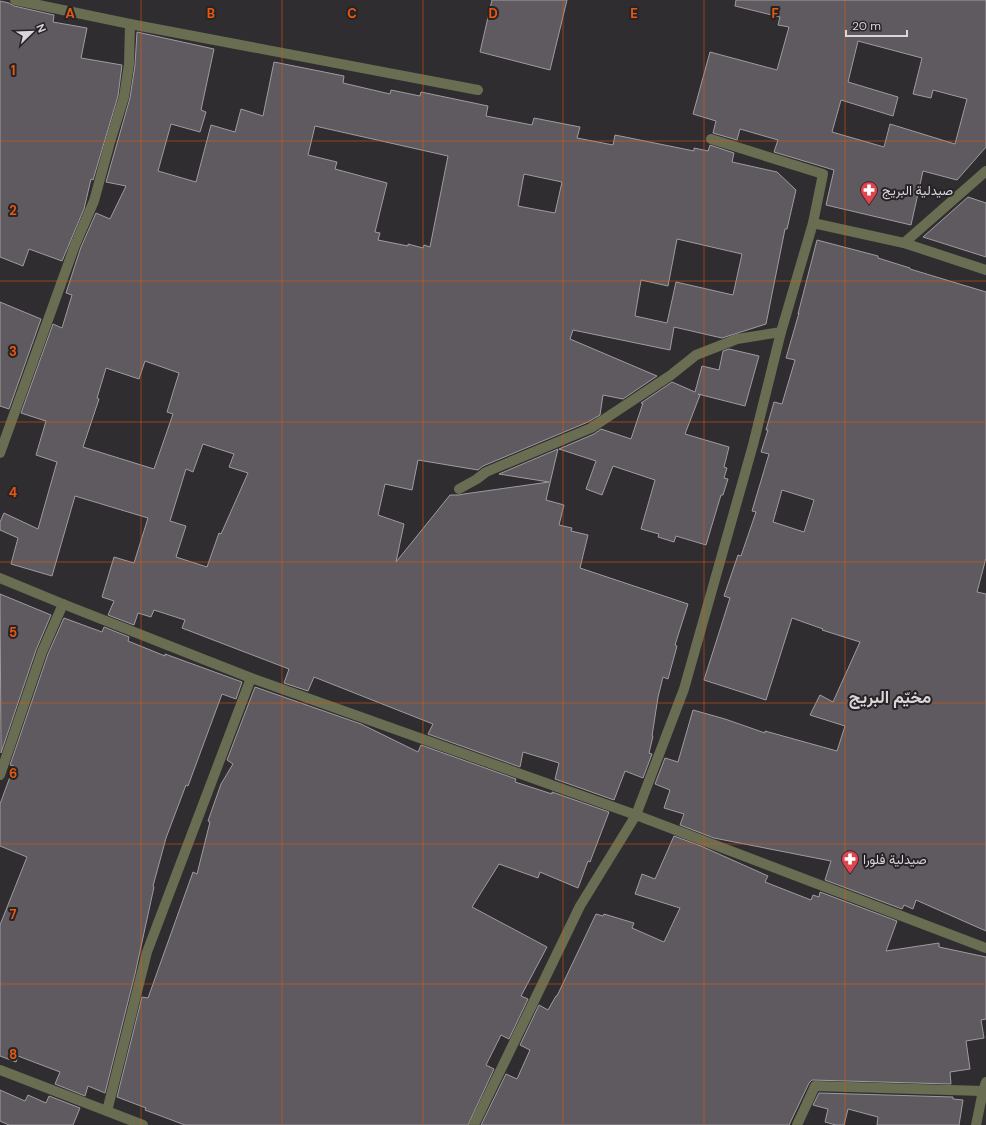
<svg xmlns="http://www.w3.org/2000/svg" width="986" height="1125" font-family="'DM Sans',Vazirmatn,sans-serif">
  <style>
    .building { fill: #5e5a5f; stroke: #9f9ba0; fill-rule: evenodd }
    .lines { fill: none; stroke-linecap: round; stroke-linejoin: round }
    .minor { stroke: #696e52; stroke-width: 10 }
    .grid { fill: none; stroke: #e8590c; stroke-width: 1; stroke-opacity: 0.55 }
    .labels { text-anchor: middle; dominant-baseline: central; stroke-width: 4; stroke-linejoin: round; paint-order: stroke }
    .poi-label { font-size: 13px; fill: #d8d6d8; stroke: #272327; text-anchor: start }
    .district-label { font-size: 17px; font-weight: bold; fill: #d8d6d8; stroke: #272327 }
    .grid-label { font-size: 13px; text-anchor: middle; font-weight: bold; fill: #e8590c; stroke: #272327; stroke-width: 4; stroke-linejoin: round; paint-order: stroke }
  </style>
  <rect width="100%" height="100%" fill="#302d31"/>
  <g class="building">
    <polygon points="492,0 567,0 550,70 480,52"/>
    <path d="M736 0H986V147L957 180 923 171 911 225 826 205 834 170 774 152 778 140 740 129 737 140 713 133 716 121 693 114 710 52 777 70 789 27 778 25 780 17 735 6ZM858 41 922 58 913 94 931 98 933 90 967 99 955 144 890 124 884 147 832 132 841 100 893 116 898 97 848 82Z"/>
    <polygon points="0,1 9,3 14,6 54,15 53,22 87,28 81,58 122,65 118,96 93,180 91,179 84,209 62,261 29,249 23,266 0,257"/>
    <path d="M137 32 214 49 201 110 206 112 200 132 171 124 158 171 196 182 211 125 235 132 241 109 263 116 274 62 344 76 343 83 390 94 391 90 420 96 421 92 488 106 486 116 532 125 534 118 580 127 577 138 613 145 615 135 694 151V148L708 151 710 145 734 153 732 162 777 172 796 190 787 229H785L766 324 722 338 674 327 670 350 573 330 570 339 657 376 623 399 603 395 600 415 588 422 483 466 478 470 418 460 412 490 385 484 378 515 404 524 396 562 450 495H459L464 494 549 482 499 474 558 449 546 500 564 505 559 525 572 528 571 531 588 535 580 568 688 604 675 645 677 646 668 679 663 677 658 697 652 736H653L649 753 652 754 643 778 625 771 614 800 555 779 559 763 523 752 520 767 428 734 433 724 314 677 308 691 284 683 289 669 182 628 185 620 154 610 151 617 138 613 134 625 108 615 114 601 102 597 114 557 134 563 148 518 75 496 52 576 11 564 18 538 0 530V522L4 513 38 529 57 462 36 455 46 421 21 413 53 324 62 328 72 295 66 293 81 247 96 213 110 219 126 186 106 182 130 98 135 65ZM315 126 448 156 430 247 424 245 423 248 408 244V246L378 240 380 233 375 232 387 183 335 169 337 162 308 155ZM524 174 562 182 555 213 518 206ZM677 239 742 254 733 295 676 282 667 323 635 316 641 280 668 286ZM145 361 179 373 167 412 173 414 154 469 83 447 99 399 97 398 106 368 139 379ZM203 444 234 454 229 467 248 473 221 534 219 533 207 567 176 557 186 526 170 521 186 469 193 472Z"/>
    <polygon points="968,197 986,203 986,257 923,237"/>
    <path d="M817 240 878 256V258L910 268V269L986 292V558L977 592 986 594V931L916 900 913 909 904 905 902 909 825 880 831 861 714 838 680 825 684 814 664 808 670 790 655 784 665 758 678 762 693 710 725 719 765 733V731L837 751 845 726 810 715 820 695 833 702 860 642 822 630 823 629 792 618 766 700 704 680 730 598 724 596 738 555 741 556 756 512 752 511 769 454 761 452 768 430H766L774 402 782 404 795 360 786 358 799 313 798 314ZM782 490 814 500 804 532 773 522Z"/>
    <polygon points="0,302 41,319 9,409 0,406"/>
    <polygon points="729,349 759,356 745,406 698,394 700,395 685,434 729,447 724,467 727,468 724,478 728,479 723,495 721,495 706,545 676,536 674,542 658,537 659,534 641,529 655,480 613,466 602,495 586,489 596,461 559,449 594,434 601,429 631,439 643,403 641,403 672,382 695,392 702,366 719,370 723,351"/>
    <polygon points="0,594 51,615 36,650 1,753"/>
    <polygon points="64,618 102,632 104,627 129,637 128,641 165,656 165,654 242,682 236,699 222,694 188,786 186,785 166,838 153,886 154,887 135,974 105,1093 88,1086 85,1096 55,1084 60,1072 18,1056 16,1062 0,1056 0,925 27,857 0,846 0,804 14,766 10,765 48,654"/>
    <polygon points="255,687 361,724 418,752 421,745 516,779 515,782 552,794 552,792 609,812 590,862 588,861 578,888 540,872 538,878 499,864 472,907 547,947 521,996 528,999 509,1039 501,1035 486,1065 494,1069 468,1125 185,1125 145,1110 146,1108 117,1097 142,997 148,998 193,872 197,874 210,822 208,821 221,784 233,764 227,760"/>
    <polygon points="674,836 701,846 768,876 765,882 811,900 813,895 819,897 820,892 897,921 886,951 939,943 939,947 986,957 986,1019 981,1020 984,1038 966,1041 970,1069 950,1072 951,1084 812,1080 809,1083 789,1125 481,1125 506,1074 517,1079 530,1050 520,1045 539,1005 548,1010 556,996 557,996 596,914 603,916 604,914 634,923 632,928 664,942 680,908 635,894 642,874 655,879"/>
    <polygon points="0,1090 25,1101 28,1095 46,1103 49,1096 80,1108 73,1125 9,1125 0,1121"/>
    <polygon points="819,1093 953,1097 953,1099 963,1100 959,1125 877,1125 878,1117 848,1109 844,1125 836,1125 825,1122 828,1109 813,1105"/>
  </g>
  <g class="lines">
    <g class="minor">
      <polyline points="15,0 130,24 478,90"/>
      <polyline points="813,223 904,243 986,270"/>
      <polyline points="904,243 986,171"/>
      <polyline points="0,453 75,245 94,201 110,142 124,97 129,64 130,24"/>
      <polyline points="459,489 477,479 486,472 591,428 671,375 696,355 737,339 781,332"/>
      <polyline points="0,578 63,604 251,678 636,815 986,948"/>
      <polyline points="0,775 42,652 63,604"/>
      <polyline points="0,1070 143,1125"/>
      <polyline points="107,1111 147,952 251,678"/>
      <polyline points="474,1125 580,906 636,815 684,689 753,445 781,332 813,223 823,174 711,139"/>
      <polyline points="797,1125 815,1086 983,1091"/>
      <polyline points="976,1125 983,1091 986,1082"/>
    </g>
  </g>
  <path class="grid" d="M141 0V1125M282 0V1125M423 0V1125M563 0V1125M704 0V1125M845 0V1125M0 141H986M0 281H986M0 422H986M0 562H986M0 703H986M0 844H986M0 984H986"/>
  <defs>
    <g id="pharmacy-pin" transform="scale(0.9)"><path d="M0 17L-7.5 6A9.5 9.5 0 1 1 7.5 6Z" fill="#e0444e" stroke="#272327"/><path d="M-2-6h4v4h4v4h-4v4h-4v-4h-4v-4h4Z" fill="#fff"/></g>
  </defs>
  <g fill-rule="evenodd">
    <use href="#pharmacy-pin" x="869" y="190"/>
    <use href="#pharmacy-pin" x="850" y="859"/>
  </g>
  <g class="labels">
    <g class="poi-label">
      <text x="882" y="190">صيدلية البريج</text>
      <text x="863" y="859">صيدلية فلورا</text>
    </g>
    <g class="district-label">
      <text x="890" y="697">مخيّم البريج</text>
    </g>
  </g>
  <g class="grid-label">
    <text x="70" y="18">A</text>
    <text x="211" y="18">B</text>
    <text x="352" y="18">C</text>
    <text x="493" y="18">D</text>
    <text x="634" y="18">E</text>
    <text x="775" y="18">F</text>
    <text x="13" y="75">1</text>
    <text x="13" y="215">2</text>
    <text x="13" y="356">3</text>
    <text x="13" y="497">4</text>
    <text x="13" y="637">5</text>
    <text x="13" y="778">6</text>
    <text x="13" y="919">7</text>
    <text x="13" y="1059">8</text>
  </g>
  <g transform="translate(32 32) rotate(67)" stroke="#272327" stroke-width="3" paint-order="stroke">
  <path d="M0-3L7 15L0 10L-7 15Z" fill="#d8d6d8"/>
  <text y="-6" font-size="11" font-weight="bold" text-anchor="middle" fill="#d8d6d8">N</text>
  </g>
  <path d="M846 30v6h61v-6" fill="none" stroke="#d8d6d8" stroke-width="2"/>
  <text x="852" y="30" font-size="12" fill="#d8d6d8" stroke="#272327" stroke-width="3" paint-order="stroke">20 m</text>
</svg>
